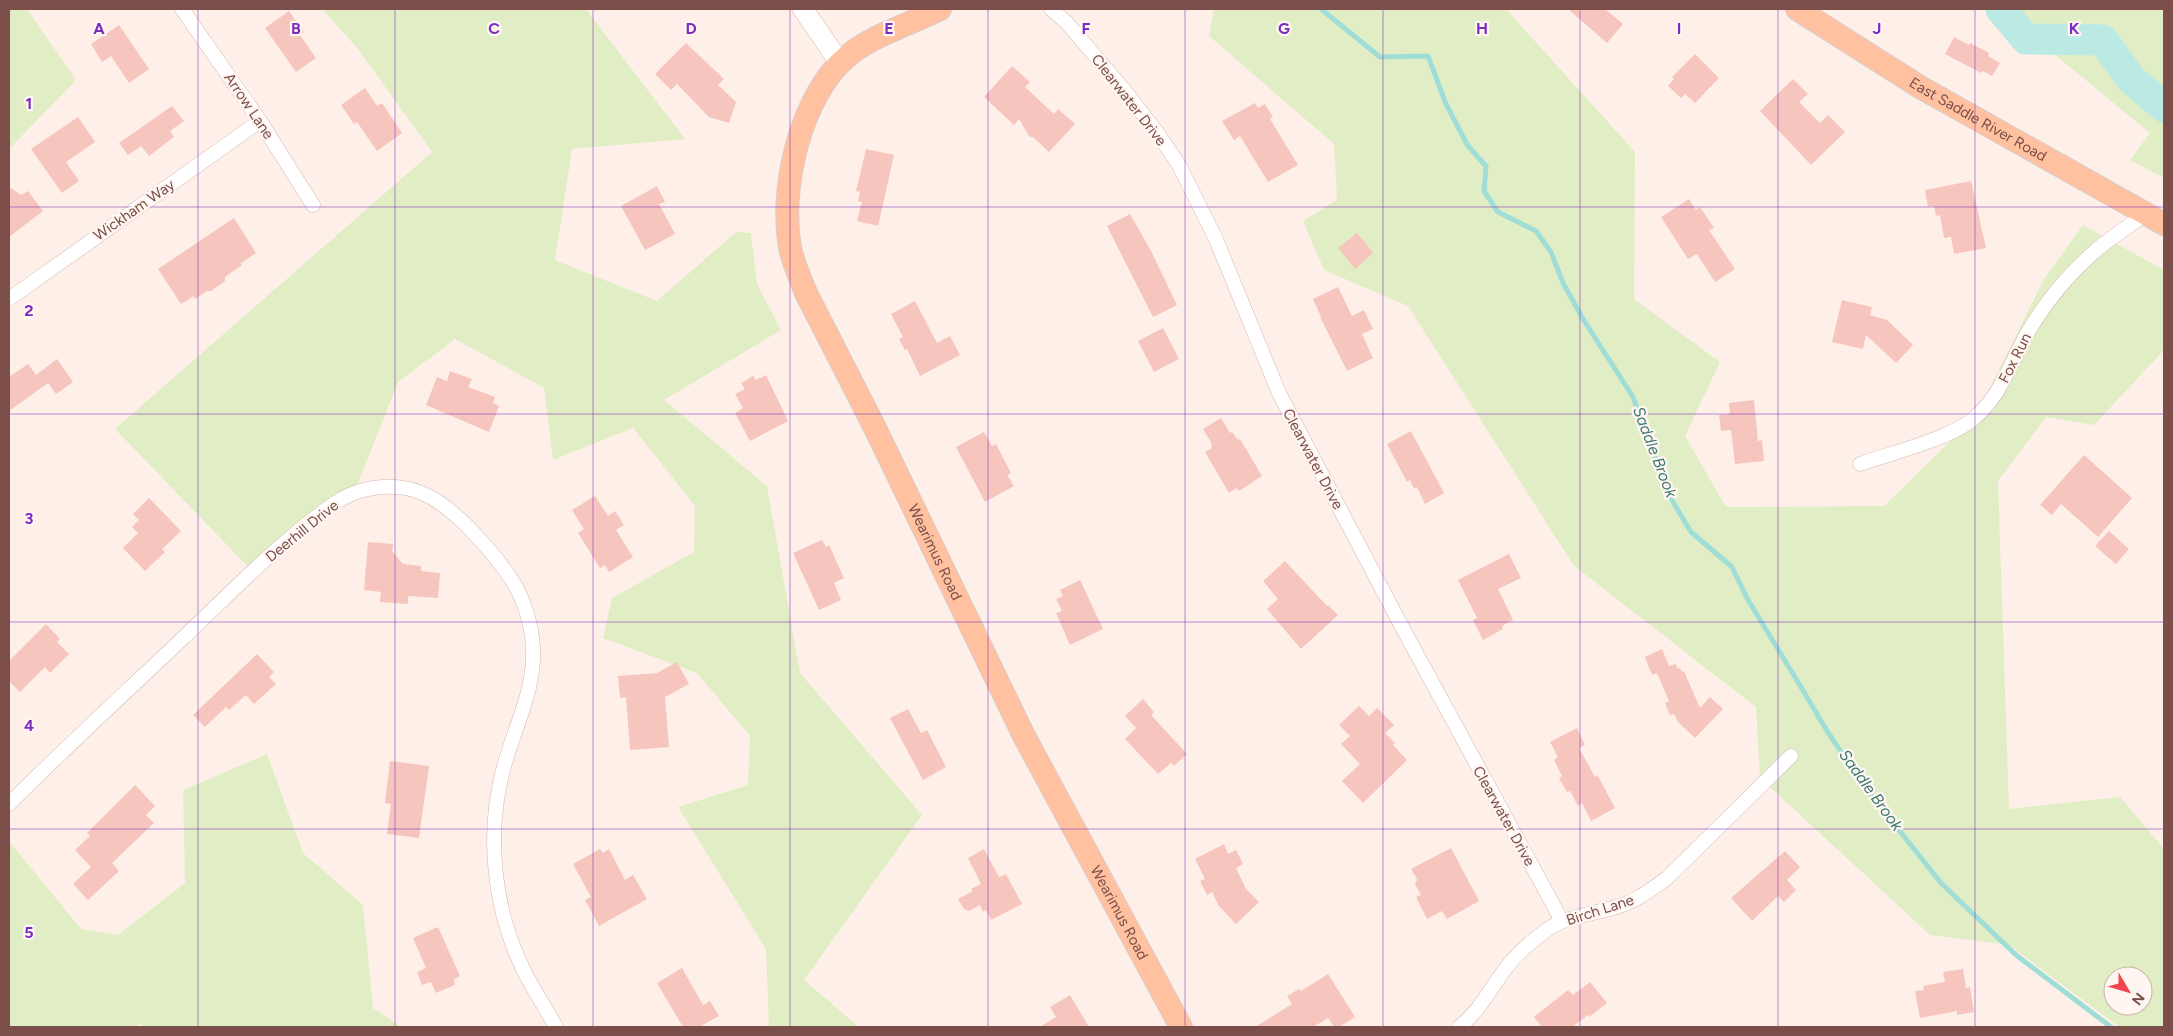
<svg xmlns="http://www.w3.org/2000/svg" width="2173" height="1036" font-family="Figtree,sans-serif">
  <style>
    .green { fill: #e1eec5; fill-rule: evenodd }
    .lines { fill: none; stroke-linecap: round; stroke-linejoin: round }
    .stream { stroke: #a0ddd6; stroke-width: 5 }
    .river { stroke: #bbeae4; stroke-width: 31 }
    .building { fill: #f6c5be }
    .minor-casing { stroke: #d4b6b0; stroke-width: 15 }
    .secondary-casing { stroke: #dab6af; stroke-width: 21 }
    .primary-casing { stroke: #dacdcc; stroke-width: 24 }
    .minor { stroke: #fff; stroke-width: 14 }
    .secondary { stroke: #fff; stroke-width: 20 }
    .primary { stroke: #ffc19f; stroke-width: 22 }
    .grid { fill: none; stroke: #7b2cbf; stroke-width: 1; stroke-opacity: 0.55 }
    .labels { text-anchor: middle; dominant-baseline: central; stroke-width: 4.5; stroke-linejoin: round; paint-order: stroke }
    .street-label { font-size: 15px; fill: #7c4e49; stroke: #fff6f1 }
    .water-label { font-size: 16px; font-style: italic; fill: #387a73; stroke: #fff6f1 }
    .grid-label { font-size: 16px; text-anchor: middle; font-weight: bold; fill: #7b2cbf; stroke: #fff6f1; stroke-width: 4.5; stroke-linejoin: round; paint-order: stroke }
  </style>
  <rect width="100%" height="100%" fill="#fef0e9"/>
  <g class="green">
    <polygon points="9,9 27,9 76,80 9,149"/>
    <polygon points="322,9 586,9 685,139 572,149 555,260 657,301 736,232 751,233 757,284 781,330 664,400 767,486 800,673 922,815 804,980 859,1027 769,1027 766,949 678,807 748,785 750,736 697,673 603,638 612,598 694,552 695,506 633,428 553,460 544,388 455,339 398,382 354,493 256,575 115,429 432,152 358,49"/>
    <path d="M1214 9H1506L1635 152 1634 299 1720 362 1685 436 1726 507 1884 506 1976 416 2044 279 2083 225 2164 270V350L2094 425 2046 417 1998 481 2009 809 2120 797 2164 849V1027H2119L2009 945 1930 935 1760 778 1756 707 1574 566 1408 306 1324 270 1303 221 1337 200 1334 144 1209 36ZM2113 976H2143V1006H2113Z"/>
    <polygon points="1999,9 2164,9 2164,178 2130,160 2150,133"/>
    <polygon points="267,754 303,853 363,905 373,1008 401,1027 145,1027 140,1024 135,1027 9,1027 9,841 81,929 118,935 185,883 183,790"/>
  </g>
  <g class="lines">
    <polyline class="stream" points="1321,9 1380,57 1428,56 1446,104 1468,146 1486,166 1484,191 1498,212 1536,231 1551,252 1563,283 1583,319 1633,397 1669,495 1691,532 1732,567 1748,600 1801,687 1827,731 1864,786 1941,883 2016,955 2111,1027"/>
    <polyline class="river" points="2001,9 2026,39 2103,40 2131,79 2164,107"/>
  </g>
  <g class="building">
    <polygon points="1568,9 1605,9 1623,24 1607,43"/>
    <polygon points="289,11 304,32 300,35 316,58 296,72 265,28"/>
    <polygon points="119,25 149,69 129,83 111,56 102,62 91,44"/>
    <polygon points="1954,37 1969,45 1970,43 1989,53 1988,56 2000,63 1992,76 1983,71 1981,73 1945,54"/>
    <polygon points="686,43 724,79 718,85 736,102 729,123 709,117 677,84 671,90 655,74"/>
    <polygon points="1695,54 1719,78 1695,103 1685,94 1681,98 1668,86 1674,79 1672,77"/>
    <polygon points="1012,66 1030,82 1025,87 1054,114 1058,109 1075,124 1049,152 1034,138 1029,136 1019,119 1014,125 984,97"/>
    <polygon points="1793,79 1808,94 1799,102 1820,123 1828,115 1845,132 1811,165 1760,111"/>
    <polygon points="365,88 377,106 382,103 402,133 377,151 357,122 354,124 341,105"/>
    <polygon points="1255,103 1258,108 1265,104 1273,117 1270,119 1298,165 1268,182 1240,136 1234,140 1222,121"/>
    <polygon points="172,106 184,121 170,131 174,137 149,156 141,146 128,155 119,143"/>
    <polygon points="78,117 95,142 66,162 79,181 62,193 31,149"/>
    <polygon points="866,149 894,155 878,226 857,221 862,202 858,201 860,192 856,191"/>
    <polygon points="1971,181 1986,248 1954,254 1951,237 1944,238 1940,215 1936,216 1934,206 1928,207 1925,190"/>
    <polygon points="657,186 665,202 659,204 675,234 645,250 621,206"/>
    <polygon points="9,187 21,195 28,191 43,211 9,237"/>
    <polygon points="1689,199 1696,210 1700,207 1714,228 1709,230 1735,269 1715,282 1697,254 1688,259 1661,217"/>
    <polygon points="1130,214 1151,251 1177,305 1153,317 1107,226"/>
    <polygon points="234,218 256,253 241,263 242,265 225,277 225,281 211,291 207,291 195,299 194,296 181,304 158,269"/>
    <polygon points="1357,233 1373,253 1355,269 1338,248"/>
    <polygon points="1338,287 1352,316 1364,310 1373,329 1362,334 1373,358 1347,371 1320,317 1321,317 1313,299"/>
    <polygon points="1842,300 1872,307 1870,315 1887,320 1913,345 1896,363 1866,335 1863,349 1832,342"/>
    <polygon points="915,301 937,343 950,336 960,355 920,376 907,349 905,350 899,339 903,337 891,314"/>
    <polygon points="1163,328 1179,359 1154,372 1138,341"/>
    <polygon points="57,359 73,382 56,394 48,383 9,411 9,377 28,364 36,375"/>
    <polygon points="450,371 472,379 468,387 495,397 493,403 499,406 489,432 426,405 437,377 447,381"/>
    <polygon points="766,375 788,421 750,441 735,413 743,408 735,394 745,389 741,383 753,376 756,380"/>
    <polygon points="1754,400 1758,441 1762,440 1764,461 1735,464 1731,430 1721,431 1719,415 1730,414 1729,403"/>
    <polygon points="1221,418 1230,433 1232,432 1238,440 1240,439 1262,476 1239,491 1237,488 1229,493 1205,452 1212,448 1211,446 1212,444 1203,429"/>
    <polygon points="1411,431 1444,493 1425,504 1417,487 1414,489 1410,480 1407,482 1387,444"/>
    <polygon points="984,432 992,446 996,444 1011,473 1007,475 1014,486 985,502 956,447"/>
    <polygon points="2084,455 2132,498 2098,537 2061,504 2052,515 2040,505"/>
    <polygon points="595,496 608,516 615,511 624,525 616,530 633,557 609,572 605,565 600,568 578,533 584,529 572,510"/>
    <polygon points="149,498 181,531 162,549 165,552 145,571 123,548 138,533 132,527 139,520 133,514"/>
    <polygon points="2109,531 2129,549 2116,564 2095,546"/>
    <polygon points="822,540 826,547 829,545 844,578 834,583 841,600 819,610 793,553"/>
    <polygon points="368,542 393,544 392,551 403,564 421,566 421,571 440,573 438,598 408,596 408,604 380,602 381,592 364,590"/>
    <polygon points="1509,554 1521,578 1498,589 1513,620 1505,624 1502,627 1503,629 1483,640 1473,620 1477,618 1458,580"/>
    <polygon points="1285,561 1327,606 1328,605 1338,615 1301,649 1267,609 1278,599 1263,581"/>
    <polygon points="1080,580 1103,629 1070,645 1056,613 1062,611 1056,599 1063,596 1060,590"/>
    <polygon points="46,624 60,639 57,642 69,654 50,673 45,667 20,692 9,681 9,661"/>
    <polygon points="1662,649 1669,666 1676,664 1678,669 1680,668 1682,672 1684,671 1700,708 1710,697 1723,709 1695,738 1678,722 1674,714 1670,715 1665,703 1669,701 1657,673 1652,675 1645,657"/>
    <polygon points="257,654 274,672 269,677 276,684 254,704 246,695 229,710 226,707 205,727 193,715"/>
    <polygon points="677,662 689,684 665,697 669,747 630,750 626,697 620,698 618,676 657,673"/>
    <polygon points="1143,699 1154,712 1151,715 1187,754 1174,766 1171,763 1158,774 1125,739 1136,728 1125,716"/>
    <polygon points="1359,706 1369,716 1377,708 1394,725 1385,733 1395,743 1393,745 1407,760 1363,803 1342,781 1360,764 1341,744 1350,736 1339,725"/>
    <polygon points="908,709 921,733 927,730 946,767 923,780 890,718"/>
    <polygon points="1577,728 1585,745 1579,748 1595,777 1598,776 1615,808 1591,821 1582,803 1578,806 1570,791 1567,792 1559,778 1562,776 1554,760 1558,757 1550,742"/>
    <polygon points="390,761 429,766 419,838 387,834 391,804 385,803"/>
    <polygon points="135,785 155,806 146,815 154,823 112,863 119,871 88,900 73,884 91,867 75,850 90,836 87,833"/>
    <polygon points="1224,844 1228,854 1236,850 1243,864 1236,868 1246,889 1259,902 1236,924 1219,906 1212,892 1207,895 1200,881 1205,879 1195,859"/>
    <polygon points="1451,848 1479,901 1447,919 1442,911 1427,919 1416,897 1421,895 1415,884 1417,879 1411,869"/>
    <polygon points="600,849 603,853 609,849 625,880 633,875 647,899 599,926 585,900 591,897 573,864"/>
    <polygon points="984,849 999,877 1006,874 1022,904 991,920 986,910 983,912 980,905 969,911 964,909 958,899 973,891 971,889 981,884 968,858"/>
    <polygon points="1785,851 1800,867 1787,880 1796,890 1784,902 1778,896 1752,921 1731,898"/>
    <polygon points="438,927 460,976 454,979 455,985 436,993 431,982 422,985 417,972 426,968 413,938"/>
    <polygon points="682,968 703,1005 710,1001 719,1016 699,1027 683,1027 657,983"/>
    <polygon points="1963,969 1966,988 1970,987 1974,1012 1957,1015 1957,1011 1920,1018 1915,991 1924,990 1923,986 1945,982 1943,972"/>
    <polygon points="1328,974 1355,1017 1339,1027 1334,1027 1328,1018 1313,1027 1255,1027 1292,1004 1287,996 1299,989 1301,991"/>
    <polygon points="1590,982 1607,1003 1589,1017 1588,1015 1572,1027 1542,1027 1534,1017 1568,990 1573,995"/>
    <polygon points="1070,995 1089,1027 1040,1027 1056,1017 1050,1007"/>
  </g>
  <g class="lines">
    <g class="minor-casing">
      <g id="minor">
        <polyline points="182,9 260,121 313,205"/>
        <polyline points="1051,9 1067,23 1125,91 1156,131 1179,165 1215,237 1279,393 1402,627 1562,921"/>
        <polyline points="9,299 260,121"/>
        <path d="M1860 464C1891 453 1949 439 1973 419 2003 395 2011 359 2031 327 2048 299 2069 274 2094 252 2110 238 2129 226 2146 214"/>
        <path d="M9 804C65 748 124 694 182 639 223 600 263 559 307 524 324 511 340 497 360 491 409 478 438 496 471 530 505 566 530 596 533 648 535 689 516 724 505 763 485 831 493 910 525 973 535 992 546 1009 556 1027"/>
        <path d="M1459 1027C1480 1011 1490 989 1506 968 1517 953 1533 940 1548 929 1567 916 1594 914 1616 907 1635 902 1650 890 1666 879L1791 756"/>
      </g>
    </g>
    <g class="secondary-casing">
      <polyline id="secondary" points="803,9 840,63"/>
    </g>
    <g class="primary-casing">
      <g id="primary">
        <path id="s1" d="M940 9C911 24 875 34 849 55 800 94 778 192 791 252 795 267 801 281 807 295L874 426 1024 736 1181 1027"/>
        <path id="s2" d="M1797 9 1920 87 2164 224"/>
      </g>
    </g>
    <use href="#minor" class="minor"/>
    <use href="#secondary" class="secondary"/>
    <use href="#primary" class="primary"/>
  </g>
  <path class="grid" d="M198 9V1027M395 9V1027M593 9V1027M790 9V1027M988 9V1027M1185 9V1027M1383 9V1027M1580 9V1027M1778 9V1027M1975 9V1027M9 207H2164M9 414H2164M9 622H2164M9 829H2164"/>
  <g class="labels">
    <g class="street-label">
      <text transform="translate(1129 100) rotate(52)">Clearwater Drive</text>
      <text transform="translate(249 106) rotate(56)">Arrow Lane</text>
      <text stroke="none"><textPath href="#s2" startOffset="212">East Saddle River Road</textPath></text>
      <text transform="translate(134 210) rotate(-35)">Wickham Way</text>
      <text transform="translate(2015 358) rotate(-63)">Fox Run</text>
      <text transform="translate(1313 459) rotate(62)">Clearwater Drive</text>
      <text transform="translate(302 531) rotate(-39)">Deerhill Drive</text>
      <text stroke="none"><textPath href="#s1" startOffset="649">Wearimus Road</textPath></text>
      <text transform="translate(1504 816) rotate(61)">Clearwater Drive</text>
      <text transform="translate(1600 910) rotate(-18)">Birch Lane</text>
      <text stroke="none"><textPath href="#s1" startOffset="1054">Wearimus Road</textPath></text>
    </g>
    <g class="water-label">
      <text transform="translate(1655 452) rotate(69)">Saddle Brook</text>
      <text transform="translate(1871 790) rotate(54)">Saddle Brook</text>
    </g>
  </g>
  <g class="grid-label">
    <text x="99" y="34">A</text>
    <text x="296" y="34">B</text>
    <text x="494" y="34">C</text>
    <text x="691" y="34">D</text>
    <text x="889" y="34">E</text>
    <text x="1086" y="34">F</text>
    <text x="1284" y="34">G</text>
    <text x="1482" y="34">H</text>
    <text x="1679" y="34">I</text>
    <text x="1877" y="34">J</text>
    <text x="2074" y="34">K</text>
    <text x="29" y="109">1</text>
    <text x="29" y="316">2</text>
    <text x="29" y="524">3</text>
    <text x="29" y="731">4</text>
    <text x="29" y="938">5</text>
  </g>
  <rect width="2173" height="1036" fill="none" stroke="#7c4e49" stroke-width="20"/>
  <g transform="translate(2128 991) rotate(128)"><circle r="24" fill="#fff6f1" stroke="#cbb3ae"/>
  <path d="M0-4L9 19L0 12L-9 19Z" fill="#f1464e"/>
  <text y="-8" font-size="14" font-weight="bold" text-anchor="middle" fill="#7c4e49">N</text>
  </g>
</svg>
